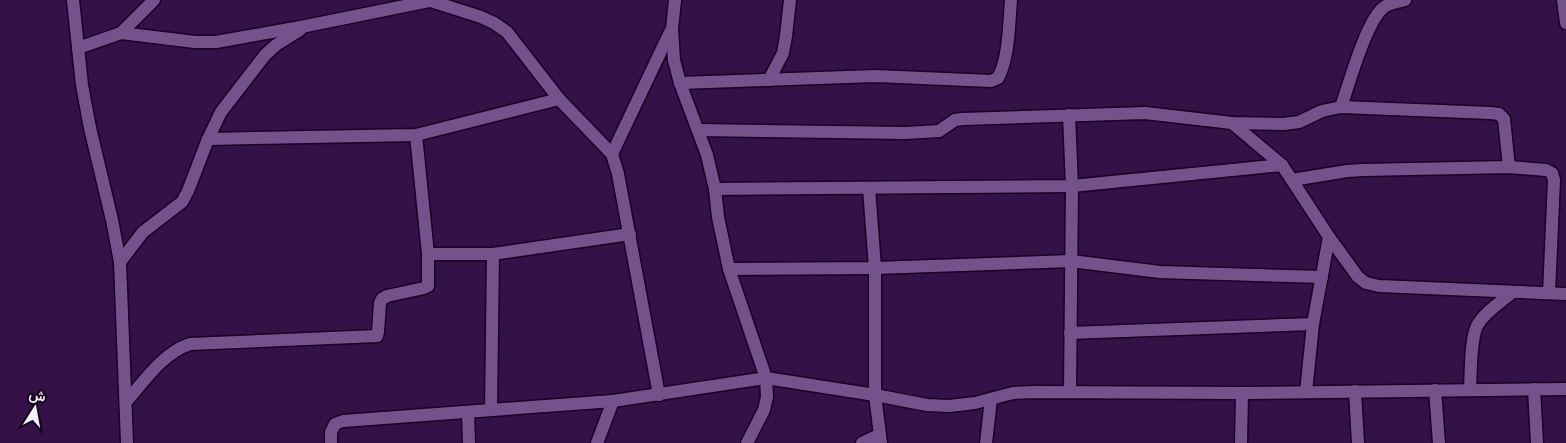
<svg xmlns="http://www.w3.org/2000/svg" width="1566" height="443" font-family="'Public Sans',Vazirmatn,sans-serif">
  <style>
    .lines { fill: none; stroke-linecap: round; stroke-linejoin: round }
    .minor-casing { stroke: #190125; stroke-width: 15 }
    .minor { stroke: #76528c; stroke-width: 12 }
  </style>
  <rect width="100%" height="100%" fill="#341146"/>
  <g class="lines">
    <g class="minor-casing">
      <g id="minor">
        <polyline points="73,0 82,85 90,128 112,220 120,262 127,443"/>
        <polyline points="675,0 672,29 674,60 680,83 707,155 715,189 718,217 729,269 766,378 767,397 764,410 747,443"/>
        <polyline points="1563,0 1566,23"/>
        <polyline points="431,1 481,17 494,23 507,32 559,99 612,154 618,174 659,395"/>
        <polyline points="121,33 195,42 216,42 306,26 434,0"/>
        <polyline points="78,48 121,33 154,0"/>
        <polyline points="769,80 783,53 786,36 790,0"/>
        <path d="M680 83 876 76 991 81 998 78C1009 58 1009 24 1011 0"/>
        <path d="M1341 107C1349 84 1366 22 1383 8 1388 3 1398 2 1405 0"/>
        <polyline points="1069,115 1072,186 1070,392"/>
        <polyline points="1232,123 1282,165 1329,237 1358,277 1366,283 1379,286 1566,294"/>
        <polyline points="698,130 906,133 939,131 955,120 962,119 1145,113 1232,123 1284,124 1299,122 1322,111 1341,107 1491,113 1499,114 1504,119 1509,167"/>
        <polyline points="208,139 416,135 559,99"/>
        <polyline points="612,154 670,32"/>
        <polyline points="1292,180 1347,171 1363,170 1509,167 1546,170 1552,173 1554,180 1549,293"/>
        <polyline points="869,188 875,268 875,395 881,443"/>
        <polyline points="715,189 1072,186 1282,165"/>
        <polyline points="428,254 493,254 630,234"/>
        <polyline points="120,262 143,232 182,202 188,191 208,139 221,112 265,55 276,45 300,30"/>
        <polyline points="729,269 875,268 1071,261 1160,272 1322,277"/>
        <polyline points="1070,333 1313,324"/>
        <polyline points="1534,389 1537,443"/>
        <polyline points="1435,390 1439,443"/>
        <path d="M1470 390C1471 373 1470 337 1478 324 1486 311 1501 302 1513 292"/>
        <polyline points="1355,391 1358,443"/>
        <polyline points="1306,392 1313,324 1329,237"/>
        <path d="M126 402C145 380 163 353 190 344L377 336 378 332 380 303 382 299 387 296 424 288 428 286V254L416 135"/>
        <polyline points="491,410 493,254"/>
        <polyline points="468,412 469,443"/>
        <polyline points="331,443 331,432 335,424 343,421 613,401 766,378 875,395 927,405 949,406 975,403 1013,393 1035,392 1242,393 1566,389"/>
        <polyline points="597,443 613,401"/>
        <polyline points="862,443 879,435"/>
        <polyline points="986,443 991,399"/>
        <polyline points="1241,443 1242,393"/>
      </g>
    </g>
    <use href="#minor" class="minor"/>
  </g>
  <g transform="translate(35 408) rotate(11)" stroke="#15071d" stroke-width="4" paint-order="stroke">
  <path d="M0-4L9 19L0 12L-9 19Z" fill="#f8f0fd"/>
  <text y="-8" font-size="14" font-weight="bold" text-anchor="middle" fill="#f8f0fd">ش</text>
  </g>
</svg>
